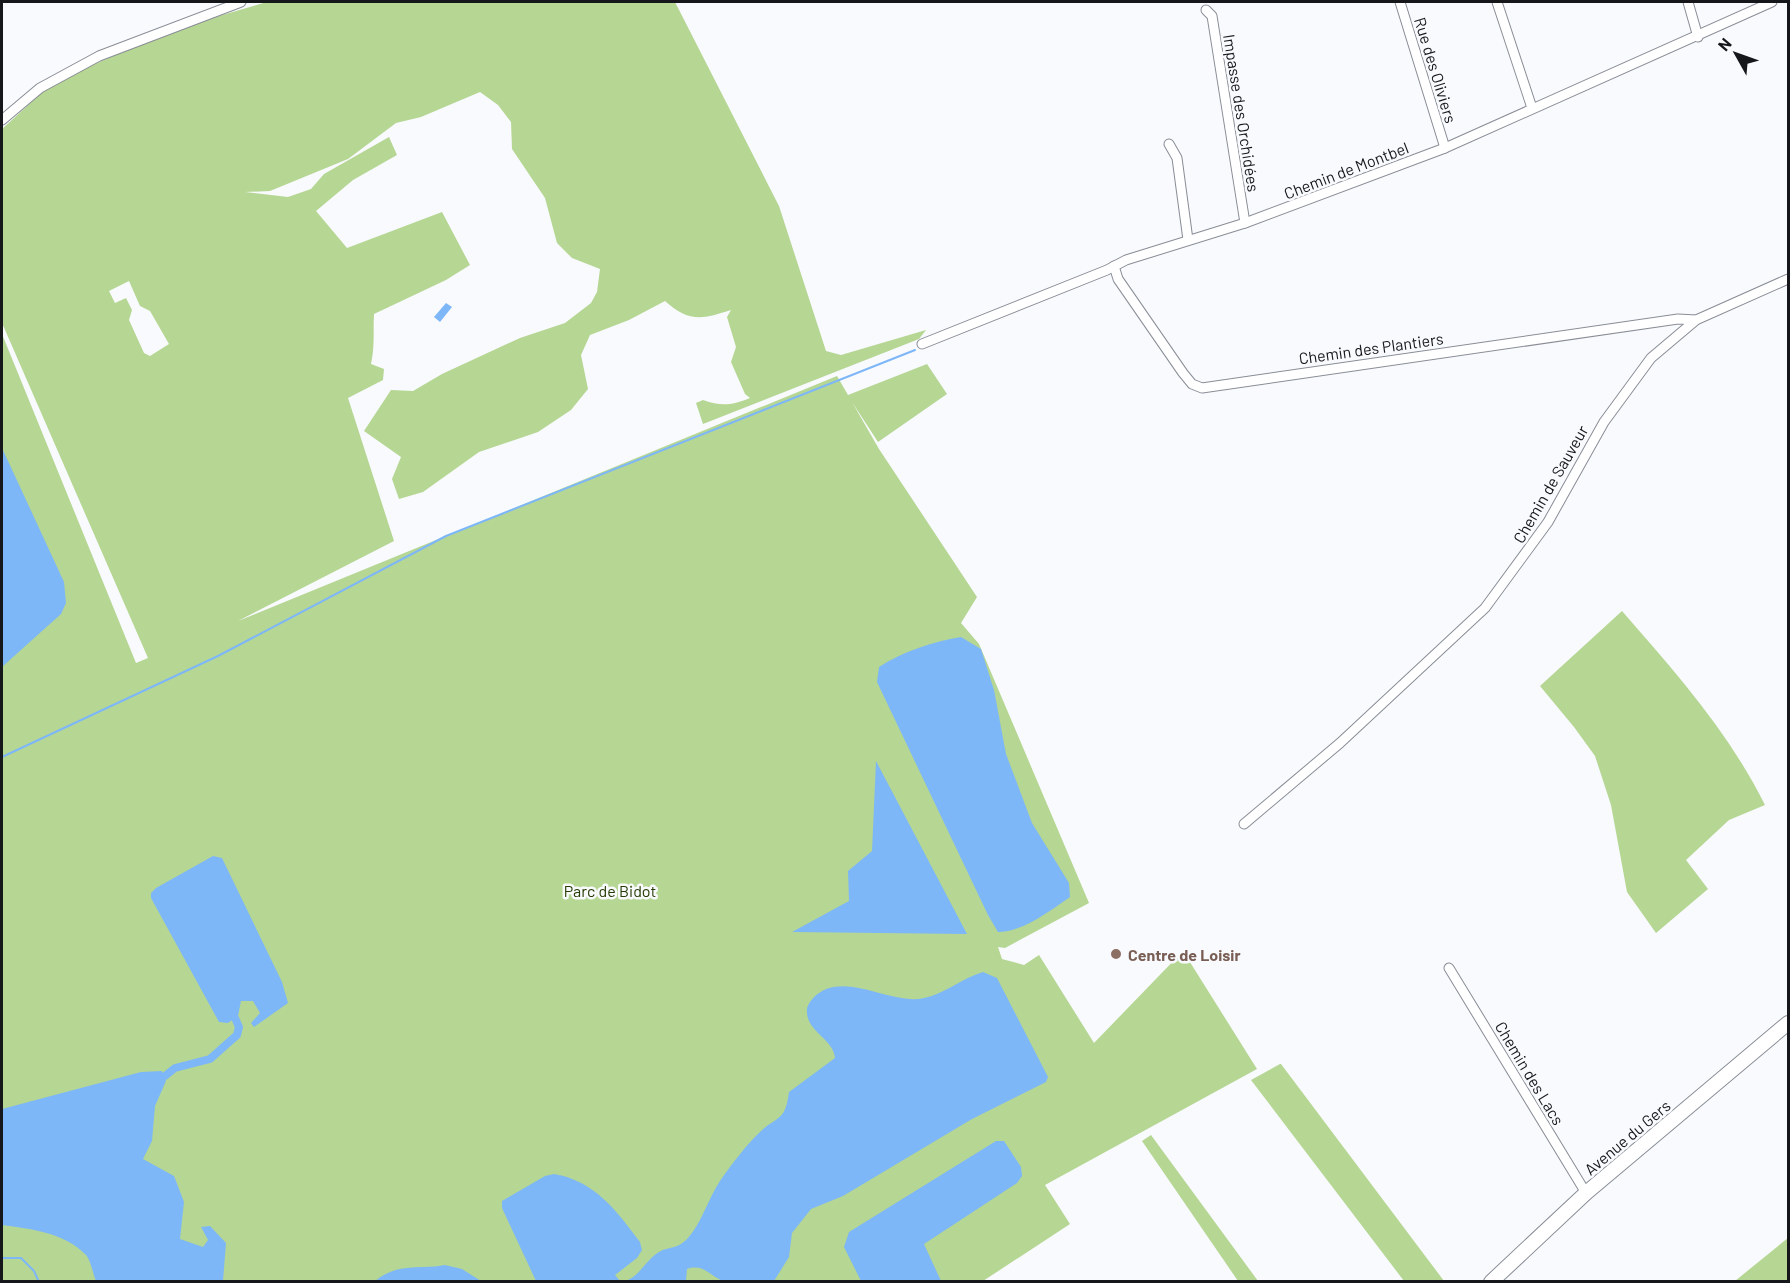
<svg xmlns="http://www.w3.org/2000/svg" width="1790" height="1283" font-family="Barlow,sans-serif">
  <style>
    .green { fill: #b6d693; fill-rule: evenodd }
    .water { fill: #7eb7f8 }
    .lines { fill: none; stroke-linecap: round; stroke-linejoin: round }
    .stream { stroke: #7eb7f8; stroke-width: 2 }
    .canal { stroke: #7eb7f8; stroke-width: 8 }
    .minor-casing { stroke: #898d96; stroke-width: 11 }
    .secondary-casing { stroke: #898d96; stroke-width: 16 }
    .minor { stroke: #fff; stroke-width: 9 }
    .secondary { stroke: #fff; stroke-width: 14 }
    .education-dot { fill: #8d6e63; stroke: #f8fafe; stroke-width: 2 }
    .labels { text-anchor: middle; dominant-baseline: central; stroke-width: 5; stroke-linejoin: round; paint-order: stroke }
    .street-label { font-size: 16px; fill: #16171b; stroke: #f8fafe }
    .park-label { font-size: 16px; fill: #263c02; stroke: #f8fafe }
    .education-label { font-size: 16px; font-weight: bold; fill: #785e54; stroke: #f8fafe; text-anchor: start }
  </style>
  <rect width="100%" height="100%" fill="#f8fafe"/>
  <g class="green">
    <path d="M267 2H675L779 206 826 351 841 355 926 330 919 339 703 424 696 403 703 400C722 407 732 405 750 398L745 394 731 362 736 347 727 317 731 310C703 319 689 323 665 301L629 320 590 335 581 355 588 389 571 410 538 432 479 452 423 492 399 499 392 479 401 457 364 431 391 390 413 391 442 374 520 338 565 323 591 303 597 292 600 269 572 258 557 243 545 198 512 149 511 122 498 105 480 92 421 117 396 123 348 159 270 191 245 192 288 197 311 189 324 174 389 137 397 155 353 180 316 211 347 248 442 212 470 265 446 280 374 314C373 332 375 346 371 364L384 369 383 380 348 398 394 541 238 621 837 376 848 395 927 364 947 394 878 442 852 402 879 449 977 597 961 623 979 644 1089 903 1005 948 998 947 1002 959 1024 965 1039 955 1094 1043 1183 951 1257 1069 1045 1185 1070 1224 983 1281H2V334L136 663 148 658 2 323V129L49 86 85 68 184 26ZM129 281 140 306 150 311 169 344 150 356 144 353 129 320 132 310 126 298 115 303 109 291Z"/>
    <path d="M1622 611C1676 673 1728 731 1765 805L1729 820 1686 860 1708 889 1656 933 1627 892 1611 805 1595 756 1574 727 1540 686Z"/>
    <polygon points="1280,1064 1281,1064 1444,1281 1404,1281 1251,1080"/>
    <polygon points="1151,1135 1258,1281 1238,1281 1142,1141"/>
    <polygon points="1788,1238 1788,1281 1735,1281"/>
  </g>
  <g class="water">
    <polygon points="446,303 452,307 440,322 434,317"/>
    <polygon points="2,448 64,582 66,603 61,614 2,667"/>
    <path d="M961 637 981 649 994 690 1006 754 1032 823 1069 883 1070 897C1051 910 1023 932 998 932L988 915 877 682 879 667C904 651 932 642 961 637Z"/>
    <polygon points="876,761 967,934 792,932 849,901 848,871 872,851"/>
    <polygon points="213,856 222,858 282,982 288,1003 254,1027 251,1023 260,1013 253,1001 241,1001 238,1016 228,1023 219,1022 151,898 151,893 156,888"/>
    <path d="M983 972 997 978 1048 1077 1046 1082 972 1119 843 1196 811 1209 792 1233 789 1257 774 1281C759 1282 740 1283 726 1282 711 1278 705 1263 687 1269L686 1281H626C640 1275 645 1262 656 1254 668 1245 676 1251 688 1238 702 1222 708 1199 720 1181 731 1165 747 1144 761 1131 779 1115 785 1121 789 1092L835 1058C834 1040 808 1032 807 1013 806 1006 810 1002 814 997 844 969 890 1006 924 998 945 994 962 978 983 972Z"/>
    <path d="M162 1071 166 1081 155 1106 152 1141 143 1159 174 1176 184 1202 180 1239 203 1247 208 1240 201 1227 210 1226 226 1243 223 1281H96C93 1274 91 1261 86 1255 64 1232 30 1229 2 1225V1109L141 1072Z"/>
    <polygon points="996,1141 1004,1141 1021,1167 1022,1176 1017,1183 924,1244 941,1281 861,1281 844,1247 849,1232"/>
    <path d="M554 1174C595 1181 616 1210 640 1242L642 1250 637 1258 615 1275 620 1281H536L502 1208V1201L545 1176Z"/>
    <path d="M445 1265 462 1269 481 1281H375C399 1262 417 1270 445 1265Z"/>
  </g>
  <g class="lines">
    <g class="stream">
      <polyline points="2,757 218,656 446,536 915,350"/>
      <polyline points="2,1258 21,1258 34,1271 39,1282"/>
    </g>
    <polyline class="canal" points="165,1076 175,1068 210,1059 237,1035 239,1027 235,1018"/>
    <g class="minor-casing">
      <g id="minor">
        <polyline points="1400,2 1445,148"/>
        <polyline points="1497,2 1532,108"/>
        <polyline points="1688,2 1698,37"/>
        <polyline points="1206,10 1212,16 1245,223"/>
        <polyline points="2,120 40,88 99,56 241,2"/>
        <polyline points="1169,144 1177,158 1188,240"/>
        <polyline points="1114,266 1118,279 1183,373 1192,384 1202,388 1678,319 1696,320"/>
        <polyline points="922,344 1107,270 1126,260 1245,223 1445,148 1772,2"/>
        <polyline points="1244,824 1340,743 1485,608 1548,522 1604,422 1651,358 1696,320 1788,279"/>
        <polyline points="1449,968 1586,1193"/>
      </g>
    </g>
    <g class="secondary-casing">
      <polyline id="secondary" points="1491,1282 1586,1193 1788,1023"/>
    </g>
    <use href="#minor" class="minor"/>
    <use href="#secondary" class="secondary"/>
  </g>
  <circle class="education-dot" cx="1116" cy="954" r="6"/>
  <g class="labels">
    <g class="street-label">
      <text transform="translate(1436 70) rotate(73)">Rue des Oliviers</text>
      <text transform="translate(1242 113) rotate(81)">Impasse des Orchidées</text>
      <text transform="translate(1346 170) rotate(-21)">Chemin de Montbel</text>
      <text transform="translate(1371 348) rotate(-8)">Chemin des Plantiers</text>
      <text transform="translate(1550 484) rotate(-60)">Chemin de Sauveur</text>
      <text transform="translate(1530 1073) rotate(59)">Chemin des Lacs</text>
      <text transform="translate(1627 1137) rotate(-40)">Avenue du Gers</text>
    </g>
    <g class="park-label">
      <text x="610" y="890">Parc de Bidot</text>
    </g>
    <g class="education-label">
      <text x="1128" y="954">Centre de Loisir</text>
    </g>
  </g>
  <rect width="1790" height="1283" fill="none" stroke="#16171b" stroke-width="6"/>
  <g transform="translate(1736 54) rotate(310)" stroke="#f8fafe" stroke-width="4.5" paint-order="stroke">
  <path d="M0-4.5L10 22L0 15L-10 22Z" fill="#16171b"/>
  <text y="-9" font-size="16" font-weight="bold" text-anchor="middle" fill="#16171b">N</text>
  </g>
</svg>
